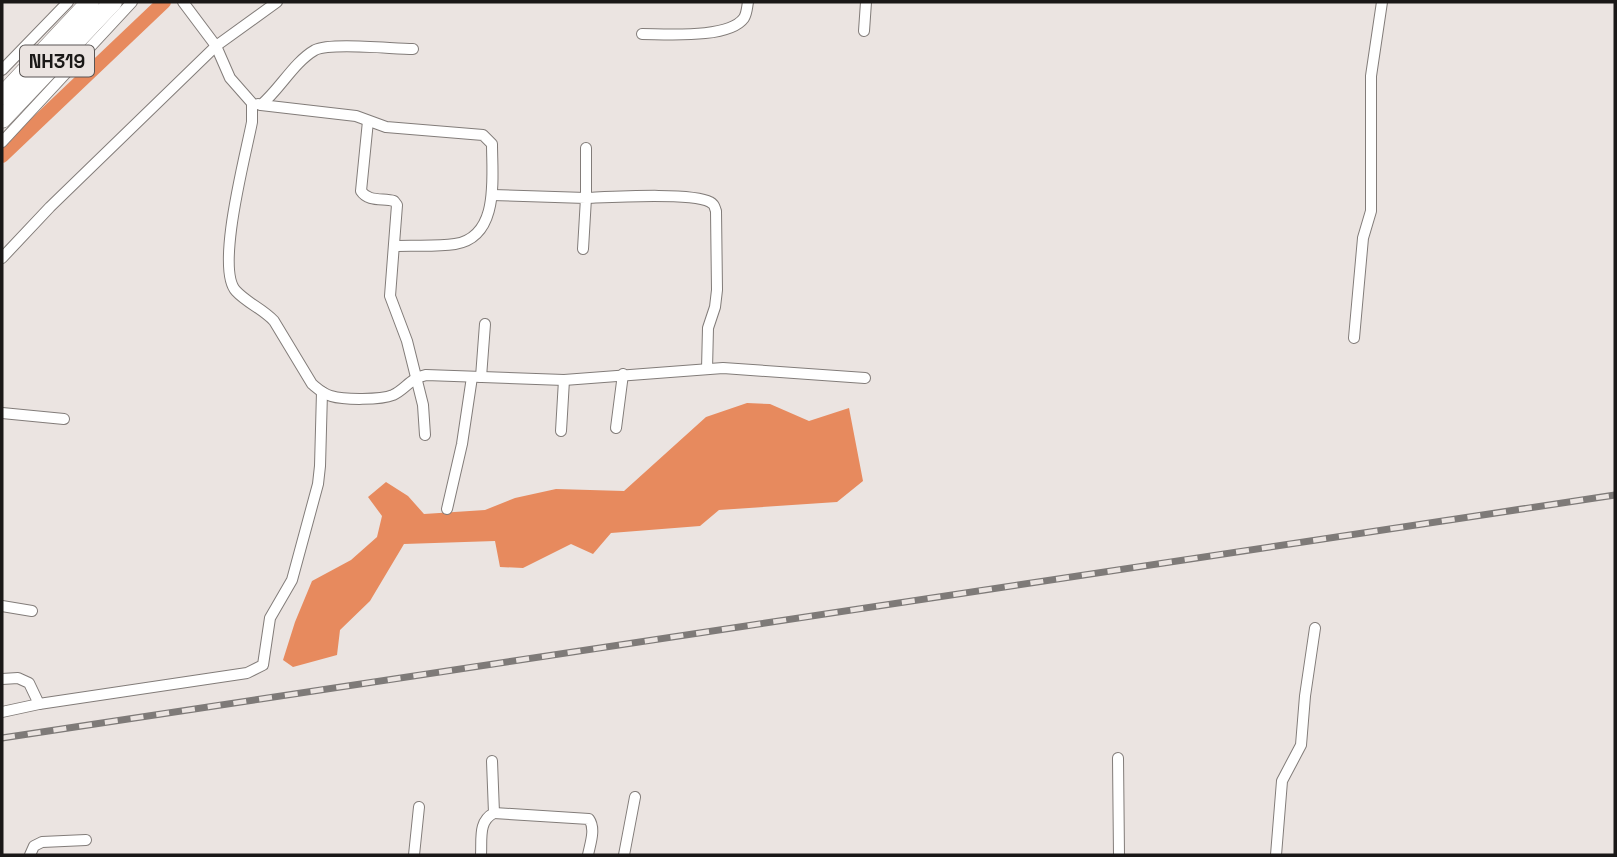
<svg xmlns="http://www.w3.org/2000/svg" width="1617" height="857" font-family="'Space Grotesk',sans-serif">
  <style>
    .water { fill: #e78a5e }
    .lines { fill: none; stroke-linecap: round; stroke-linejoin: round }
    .canal { stroke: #e78a5e; stroke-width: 14 }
    .minor-casing { stroke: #827c79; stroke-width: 12 }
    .trunk-casing { stroke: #827c79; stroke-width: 19 }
    .minor { stroke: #fff; stroke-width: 10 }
    .trunk { stroke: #fff; stroke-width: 18 }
    .rail-casing { stroke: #7e7a78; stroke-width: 7 }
    .rail { stroke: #ebe4e1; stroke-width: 4.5; stroke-dasharray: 13; stroke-linecap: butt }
    .labels { text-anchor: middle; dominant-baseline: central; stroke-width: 5; stroke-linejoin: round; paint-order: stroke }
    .shield { fill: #ebe4e1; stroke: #595554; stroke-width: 2 }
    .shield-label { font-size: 19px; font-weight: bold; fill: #1a1817 }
  </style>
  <rect width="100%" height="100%" fill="#ebe4e1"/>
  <polygon class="water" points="747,403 770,404 809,421 849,408 863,481 837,502 719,510 700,526 611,533 593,554 571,544 523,568 500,567 495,541 404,544 370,601 340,630 337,655 293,667 283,660 295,622 312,581 351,560 377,537 382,516 368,497 386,482 408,496 424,514 485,510 515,498 556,489 624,491 706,417"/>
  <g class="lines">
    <polyline class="canal" points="2,156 164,2"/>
    <g class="minor-casing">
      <g id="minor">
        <path d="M183 2 216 46 230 78 252 103V122C246 154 215 269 236 291 247 303 263 309 274 321L312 384C318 389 323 394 331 396 344 400 381 400 393 395 406 389 410 378 426 375L564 380 723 368 865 378"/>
        <polyline points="864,31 866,2"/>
        <path d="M642 34C666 34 729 39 744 18 747 13 747 7 748 2"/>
        <polyline points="2,70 68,2"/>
        <path d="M258 104 261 105C280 89 294 62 315 50 331 42 393 49 413 49"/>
        <path d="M261 105 356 116 386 127 483 135 492 144C492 177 500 237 455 244 435 247 414 245 394 246"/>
        <path d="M368 121 361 191C368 202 383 198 394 201L397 205 390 296 407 341 423 405 425 435"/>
        <polyline points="2,142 132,2"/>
        <path d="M586 148V198C611 197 692 192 710 202 715 205 714 206 716 211L717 290 715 307 708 328 707 369"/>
        <polyline points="492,195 586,198 583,249"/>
        <polyline points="2,258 50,207 216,46 277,2"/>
        <polyline points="1354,338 1363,238 1371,211 1371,76 1382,2"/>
        <polyline points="481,377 485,324"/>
        <polyline points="2,413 64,419"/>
        <polyline points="616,428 623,374"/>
        <polyline points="561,431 564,380"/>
        <polyline points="447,509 462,444 472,377"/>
        <polyline points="2,606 32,611"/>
        <polyline points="2,679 18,678 29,683 39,704 247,673 263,665 270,618 292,580 318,484 320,466 322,392"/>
        <polyline points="2,712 39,704"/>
        <polyline points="1118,758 1119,855"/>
        <path d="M494 813 589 819C596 829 590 844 588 855"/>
        <polyline points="30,855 34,846 42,842 86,840"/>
        <polyline points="414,855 419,807"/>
        <path d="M481 855C482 839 478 821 494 813L492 761"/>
        <polyline points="624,855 635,797"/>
        <polyline points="1276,855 1282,781 1301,745 1305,696 1315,628"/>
      </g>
    </g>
    <g class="trunk-casing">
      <g id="trunk">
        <polyline points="2,96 90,2"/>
        <polyline points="2,119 113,2"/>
      </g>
    </g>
    <use href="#minor" class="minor"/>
    <use href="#trunk" class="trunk"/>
    <g class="rail-casing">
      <polyline id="rail" points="2,738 1615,495"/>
    </g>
    <use href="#rail" class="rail"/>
  </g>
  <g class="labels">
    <rect class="shield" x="20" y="45.5" width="74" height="31" rx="5"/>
    <g class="shield-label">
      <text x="57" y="61">NH319</text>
    </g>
  </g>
  <rect width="1617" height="857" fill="none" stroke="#1a1817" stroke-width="7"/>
</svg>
